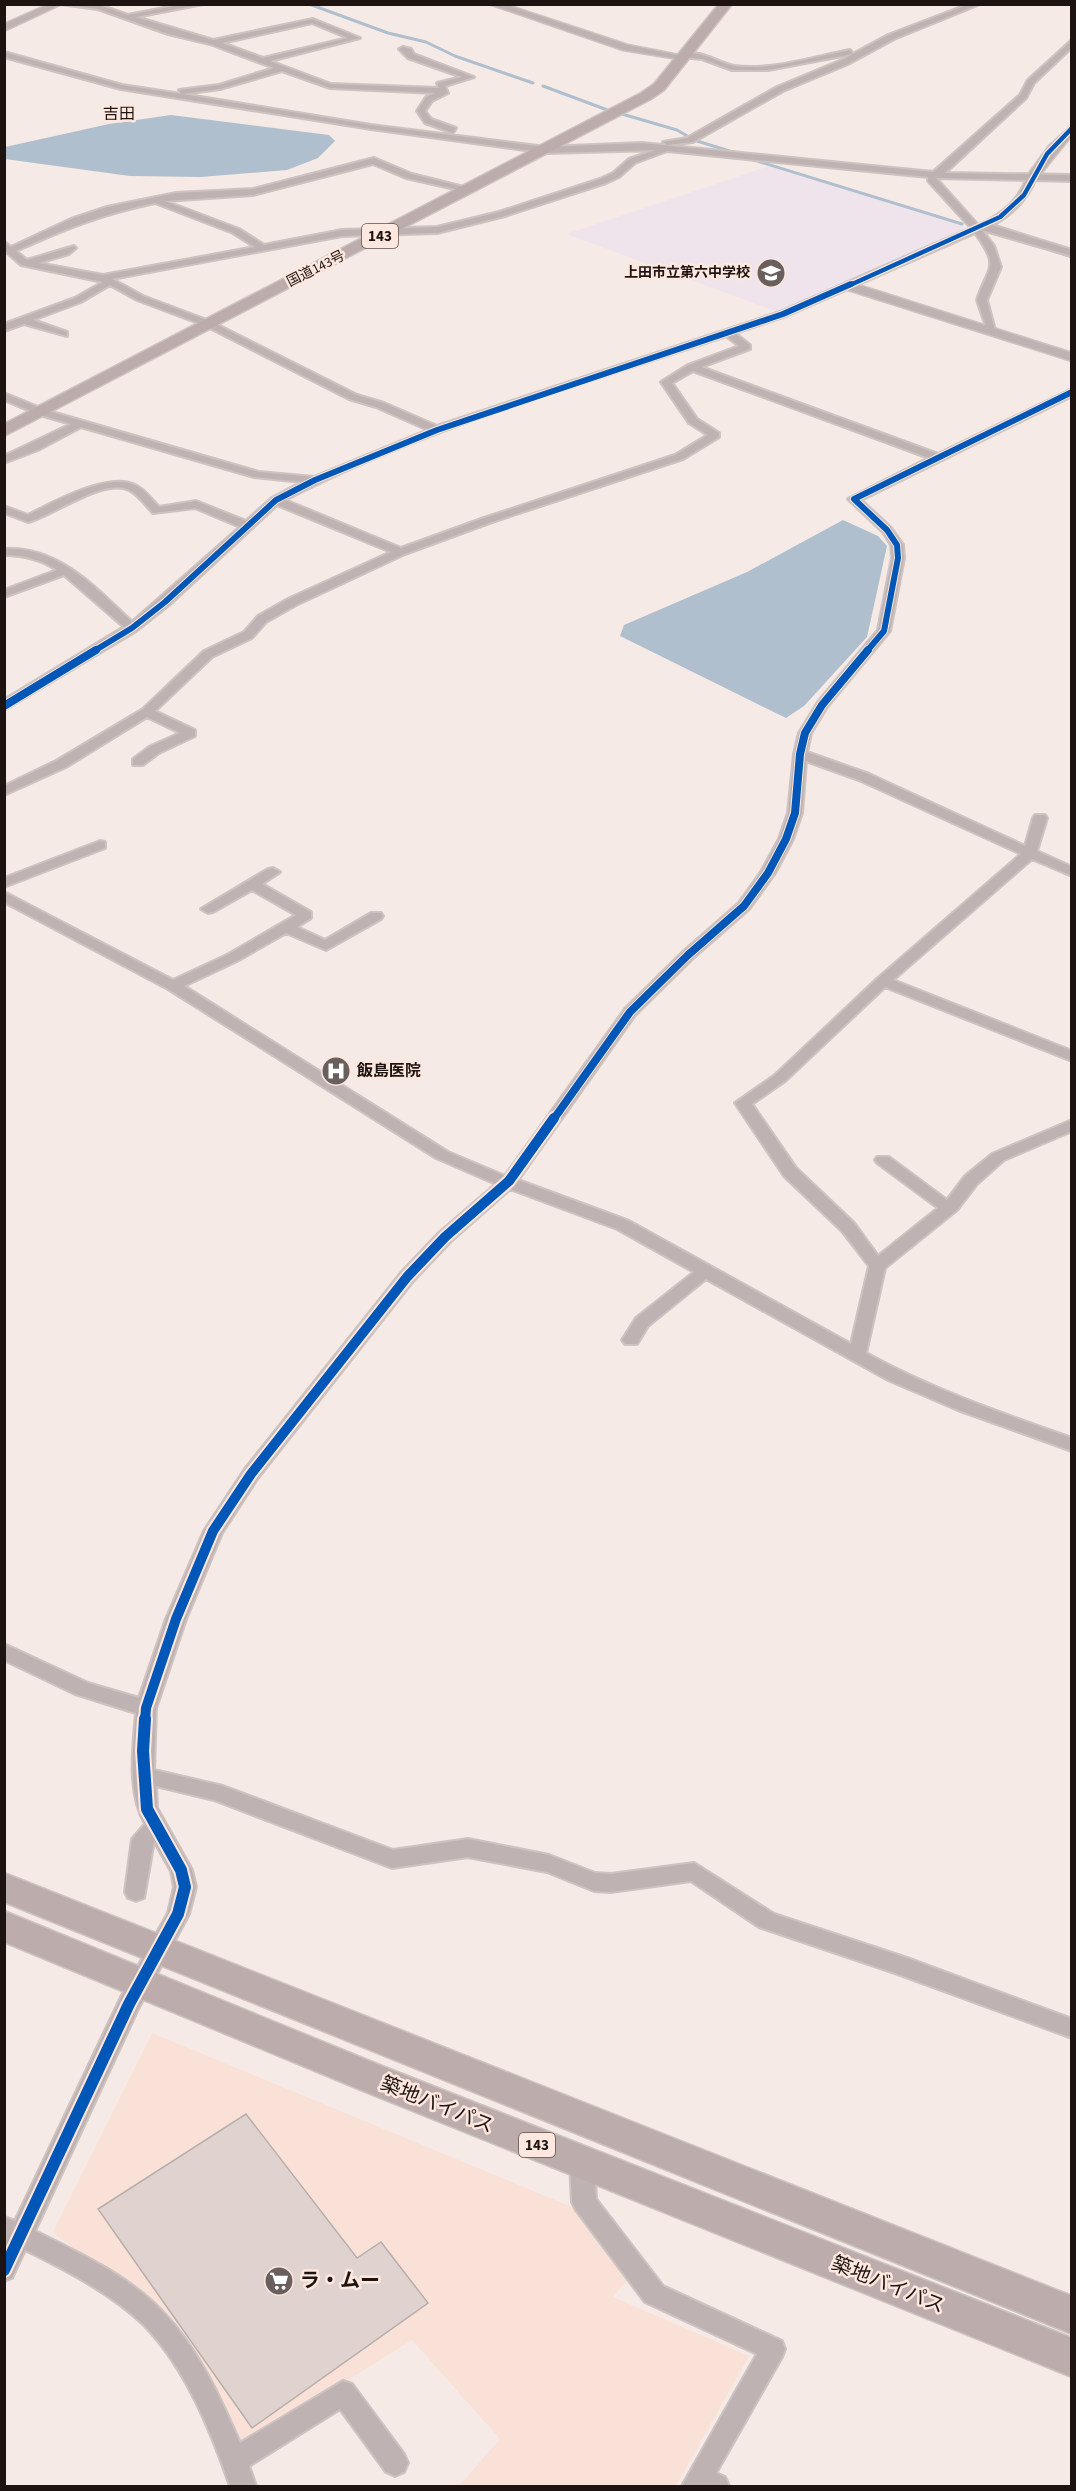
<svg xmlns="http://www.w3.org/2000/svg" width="1076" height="2491" font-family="'Source Sans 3','Noto Sans JP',sans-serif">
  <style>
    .built { fill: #f9e1d8 }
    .education { fill: #efe3ec }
    .water { fill: #b0bfce }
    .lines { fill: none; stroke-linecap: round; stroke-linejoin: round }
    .stream { stroke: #b0bfce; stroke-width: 3 }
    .building { fill: #e0d3cf; stroke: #b7aeaa; stroke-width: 1.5 }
    .minor-casing { stroke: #cdc4c1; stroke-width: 4 }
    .tertiary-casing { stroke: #cdc4c1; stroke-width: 3 }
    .trunk-casing { stroke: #cdc4c1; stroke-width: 3 }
    .minor { fill: #bfb2b2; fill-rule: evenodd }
    .tertiary { fill: #bfb2b2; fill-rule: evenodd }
    .trunk { fill: #bcacac; fill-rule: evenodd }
    .cycleway-far4-casing { stroke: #fde7df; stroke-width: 7 }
    .cycleway-far3-casing { stroke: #fde7df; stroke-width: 8 }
    .cycleway-far2-casing { stroke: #fde7df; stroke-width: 10 }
    .cycleway-far1-casing { stroke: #fde7df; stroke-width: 14 }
    .cycleway-casing { stroke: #fde7df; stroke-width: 16 }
    .cycleway-far4 { stroke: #0057b8; stroke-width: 4.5 }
    .cycleway-far3 { stroke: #0057b8; stroke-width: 6 }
    .cycleway-far2 { stroke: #0057b8; stroke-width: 8 }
    .cycleway-far1 { stroke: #0057b8; stroke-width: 10 }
    .cycleway { stroke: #0057b8; stroke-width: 12 }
    .labels { text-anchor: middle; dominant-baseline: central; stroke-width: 5; stroke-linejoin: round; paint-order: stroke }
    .far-street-label { font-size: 14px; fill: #1d1411; stroke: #fde7df }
    .far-poi-label { font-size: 14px; font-weight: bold; fill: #1d1411; stroke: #fde7df; text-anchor: end }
    .shield { fill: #fde7df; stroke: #60534f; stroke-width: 1.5 }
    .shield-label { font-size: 15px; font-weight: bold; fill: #1d1411 }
    .far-quarter-label { font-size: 16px; fill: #1d1411; stroke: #fde7df }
    .poi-label { font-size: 16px; font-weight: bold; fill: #1d1411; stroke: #fde7df; text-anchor: start }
    .near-street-label { font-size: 20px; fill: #1d1411; stroke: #fde7df }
    .near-poi-label { font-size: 20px; font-weight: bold; fill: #1d1411; stroke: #fde7df; text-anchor: start }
  </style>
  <rect width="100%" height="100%" fill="#f6eae6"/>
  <polygon class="built" points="152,2033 572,2207 629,2278 613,2297 749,2356 676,2486 459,2486 500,2439 412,2340 242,2446 201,2364 101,2269 53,2232"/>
  <polygon class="education" points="769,166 964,226 961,233 780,313 567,234"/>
  <g class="water">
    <polygon points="171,115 329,135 335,141 318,158 287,170 201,177 130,176 5,159 5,147 109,124"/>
    <polygon points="843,520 878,536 887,546 867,637 804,706 786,718 620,636 624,625 747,572"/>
  </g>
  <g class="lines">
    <g class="stream">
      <polyline points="309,4 388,33 426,42 455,56 533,83"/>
      <polyline points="543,86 610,111"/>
      <polyline points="622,114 677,130 689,137"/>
      <polyline points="697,141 736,153"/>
      <polyline points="754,160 962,224"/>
      <polyline points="1035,245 1072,257"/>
    </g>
  </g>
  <polygon class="building" points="246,2114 357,2258 381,2242 428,2303 252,2428 98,2209"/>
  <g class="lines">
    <g class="minor-casing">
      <g id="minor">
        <path d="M60 4 99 5 128 15 184 4H203L136 17 213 40 313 19 360 38 270 61 331 84 439 88 437 83 462 77 408 58 399 49 403 47 411 49 414 54 474 77 445 86 448 93 432 101 425 111 431 119 456 128 453 133 425 123 417 111 426 97 435 93 330 88 282 71 220 89 182 94 371 125 546 147 642 143 933 172 1020 95 1028 80 1072 40V47L1034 83 1026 98 945 173 1072 175V181L1035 180C1028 198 1010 217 992 225L1072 250V256L982 230 994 246 1001 267 987 300 996 334 988 332 977 300C988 266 1001 268 975 233L786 316 735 333 750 345V349L701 367 938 454 1072 389V396L861 500 891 528 903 545 904 558 890 631 827 707 811 733 807 752 869 774 1025 846 1033 818 1035 815H1045L1047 818 1037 851 1072 867V876L1032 859 893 980 1072 1051V1061L885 987 785 1081 752 1104 796 1168 854 1223 878 1256 938 1208 877 1163 875 1160 877 1157H889L947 1200 965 1176 992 1154 1072 1120V1131L1004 1160 977 1184 957 1210 885 1268 866 1353C931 1389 1001 1413 1072 1438V1451L958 1410 888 1380 706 1279 648 1326 637 1344H625L622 1340 636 1318 694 1272 617 1229 510 1189 451 1241 413 1281 257 1479 222 1533 186 1619 156 1708 154 1770 223 1786 393 1850 468 1839 549 1855 595 1873 611 1874 694 1863 774 1914 907 1958 1072 2019V2038L895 1973 759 1927 691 1881 611 1892 594 1891 547 1872 468 1857 392 1868 214 1800 156 1786 157 1808 192 1870 196 1887 189 1914 138 2009 35 2231C78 2252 129 2276 163 2312 198 2348 220 2397 240 2443L343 2381 352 2384 404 2454 408 2463 404 2472 395 2476 386 2472 340 2409 249 2466 256 2486H230C211 2431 186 2369 145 2326 112 2294 66 2270 25 2250L12 2278 4 2281V2217L15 2221 121 1997 168 1913 174 1887 171 1871 154 1841 144 1898 136 1901 128 1898 125 1892 132 1839 145 1824C127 1792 133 1748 136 1713L75 1694 4 1660V1644L88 1683 139 1698 166 1619 204 1531 245 1469 401 1273 439 1233 496 1184 436 1158 168 989 4 902V892L173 980 227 955 296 915 252 890 213 912 208 913 201 909 268 869 273 868 280 872 262 884 311 912V918L297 927 325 940 371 913H381L383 916 381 919 326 950 286 933 237 961 184 986 448 1152 505 1176 625 1009 683 952 739 903 761 872 779 839 788 813 794 754 799 733 818 702 878 630 892 558 891 545 883 532 848 499 929 458 693 371 672 383 697 419 719 433V437L683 459 492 522 405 554 296 605 266 622 252 638 212 657 155 711 195 730V736L159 753 143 765H133V759L149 747 180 733 147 717 66 767 4 795V786L56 761 143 709 204 651 244 632 258 616 288 599 391 552 277 505 169 605 136 631 4 710V700L124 627 64 575 4 597V590L57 570C40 559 24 555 4 555V549C58 546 96 588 132 622L240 527 195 508 153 513C146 506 139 495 129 490 105 477 52 516 28 522L4 513V506L28 515C53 502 108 472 135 485 145 489 152 500 159 507L196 501 246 521 272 498 302 482 254 477 81 427 38 450 4 463V456L71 424 37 414 4 400V393L45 410 259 472 314 477 428 430 376 407 349 399 206 326 137 300 110 285 81 302 33 320 67 332V336L24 324 4 331V324L75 298 103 282 21 265 4 250V242L11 247 71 219 107 207 176 193 253 189 374 158 412 174 472 189 468 192 406 178 373 164 253 195 165 201 239 229 264 245 342 230 437 227 499 212 600 179 613 173 629 159 656 150 546 153 371 129 121 89 4 57V52L122 85 181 94 179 90 219 85 274 68 210 44 168 34 98 9ZM312 23 348 38 263 58 222 43ZM667 151 928 177V181L971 228 780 312 437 426 384 403 357 395 212 322 143 296 112 279 342 236 437 233 505 216 606 183 619 177 635 163ZM936 178 1026 180C1018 201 999 216 978 225ZM155 203 233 233 255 247 103 275 38 263 69 254 76 248 74 246 27 260 16 251C65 229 102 214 155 203ZM726 336 739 346 688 365 661 382 689 423 708 435 675 455 484 518 401 548 285 500C424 428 578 386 726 336ZM806 761 859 780 1021 854 878 978 775 1075 735 1103 784 1176 842 1231 869 1266 851 1344 629 1221 518 1180 635 1015 693 958 749 909 775 873 793 839 802 813Z"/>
        <polygon points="969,4 980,4 894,39 848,64 783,91 693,142 667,145 663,142 687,138 777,87 842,60 888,35"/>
        <path d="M850 50 853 54 768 70H732L702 59 680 57C697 46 717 63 734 66 771 71 813 57 850 50Z"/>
        <polygon points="100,841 105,842 105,848 4,887 4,878"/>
        <polygon points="582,2153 590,2156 594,2163 596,2199 663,2286 782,2341 785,2349 782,2357 716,2473 725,2477 729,2486 682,2486 757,2354 645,2302 576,2210 572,2202 570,2163 574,2156"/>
      </g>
    </g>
    <g class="tertiary-casing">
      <g id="tertiary">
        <polygon points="49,4 62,4 4,31 4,24"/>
        <polygon points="489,4 504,4 628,45 689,57 684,60 623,50"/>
        <polygon points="1072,125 1072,135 1035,181 1027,181 1025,179 1049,146"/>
        <polygon points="849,282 1072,353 1072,361 845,289 845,283"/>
      </g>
    </g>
    <g class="trunk-casing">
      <g id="trunk">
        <polygon points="719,4 732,4 664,90 651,99 4,436 4,424 641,93 654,84"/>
        <polygon points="4,1873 1072,2296 1072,2334 4,1902"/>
        <polygon points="4,1911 382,2066 1072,2338 1072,2377 356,2088 4,1942"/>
      </g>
    </g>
    <use href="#minor" class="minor"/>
    <use href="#tertiary" class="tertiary"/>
    <use href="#trunk" class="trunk"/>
    <g class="cycleway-far4-casing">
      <polyline id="cycleway-far4" points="848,286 1000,217 1024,195 1047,154 1072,128"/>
    </g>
    <g class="cycleway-far3-casing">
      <g id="cycleway-far3">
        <polyline points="94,651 132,628 165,602 276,500 315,480 437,430 783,314 851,284"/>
        <polyline points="867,651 884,631 898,558 897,545 887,530 854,499 1072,392"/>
      </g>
    </g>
    <g class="cycleway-far2-casing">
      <g id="cycleway-far2">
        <polyline points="4,706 96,650"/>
        <polyline points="553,1120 630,1012 688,955 744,906 768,873 786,839 795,813 800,754 805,733 822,705 868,650"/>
      </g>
    </g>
    <g class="cycleway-far1-casing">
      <polyline id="cycleway-far1" points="145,1721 146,1708 176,1619 213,1531 251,1474 407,1277 445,1237 509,1181 554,1118"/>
    </g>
    <g class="cycleway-casing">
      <polyline id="cycleway" points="4,2270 129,2004 178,1914 185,1887 181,1870 147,1809 143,1751 145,1719"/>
    </g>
    <use href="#cycleway-far4" class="cycleway-far4"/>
    <use href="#cycleway-far3" class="cycleway-far3"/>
    <use href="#cycleway-far2" class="cycleway-far2"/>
    <use href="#cycleway-far1" class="cycleway-far1"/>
    <use href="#cycleway" class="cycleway"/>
  </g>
  <defs>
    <g id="school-disc" transform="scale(1.5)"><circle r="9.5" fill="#695f5c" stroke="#fde7df"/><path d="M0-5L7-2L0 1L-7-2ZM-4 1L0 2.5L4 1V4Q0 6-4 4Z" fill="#fff"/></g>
    <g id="hospital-disc" transform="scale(1.5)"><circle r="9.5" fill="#695f5c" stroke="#fde7df"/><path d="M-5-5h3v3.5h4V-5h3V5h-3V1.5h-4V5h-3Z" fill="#fff"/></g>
    <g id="supermarket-disc" transform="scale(1.5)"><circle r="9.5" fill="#695f5c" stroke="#fde7df"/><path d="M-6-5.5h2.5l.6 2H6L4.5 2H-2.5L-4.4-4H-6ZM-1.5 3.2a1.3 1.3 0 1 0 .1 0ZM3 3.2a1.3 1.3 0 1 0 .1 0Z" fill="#fff"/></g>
  </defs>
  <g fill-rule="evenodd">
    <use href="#school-disc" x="771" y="273"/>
    <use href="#hospital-disc" x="336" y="1071"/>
    <use href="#supermarket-disc" x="279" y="2281"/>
  </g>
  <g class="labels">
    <g class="far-street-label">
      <text transform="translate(316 269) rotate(-27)">国道143号</text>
    </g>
    <g class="far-poi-label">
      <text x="750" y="273">上田市立第六中学校</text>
    </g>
    <g class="shield">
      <rect x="362" y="224" width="36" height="24" rx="4.5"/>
      <rect x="519" y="2133" width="36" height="24" rx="4.5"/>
    </g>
    <g class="shield-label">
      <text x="380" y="236">143</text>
      <text x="537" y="2145">143</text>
    </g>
    <g class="far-quarter-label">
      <text x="119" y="114">吉田</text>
    </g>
    <g class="poi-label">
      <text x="357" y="1071">飯島医院</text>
    </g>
    <g class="near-street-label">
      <text transform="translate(437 2105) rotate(22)">築地バイパス</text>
      <text transform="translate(888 2285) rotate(22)">築地バイパス</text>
    </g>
    <g class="near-poi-label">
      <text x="300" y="2281">ラ・ムー</text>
    </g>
  </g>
  <rect width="1076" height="2491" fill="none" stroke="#1d1411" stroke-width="12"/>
</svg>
